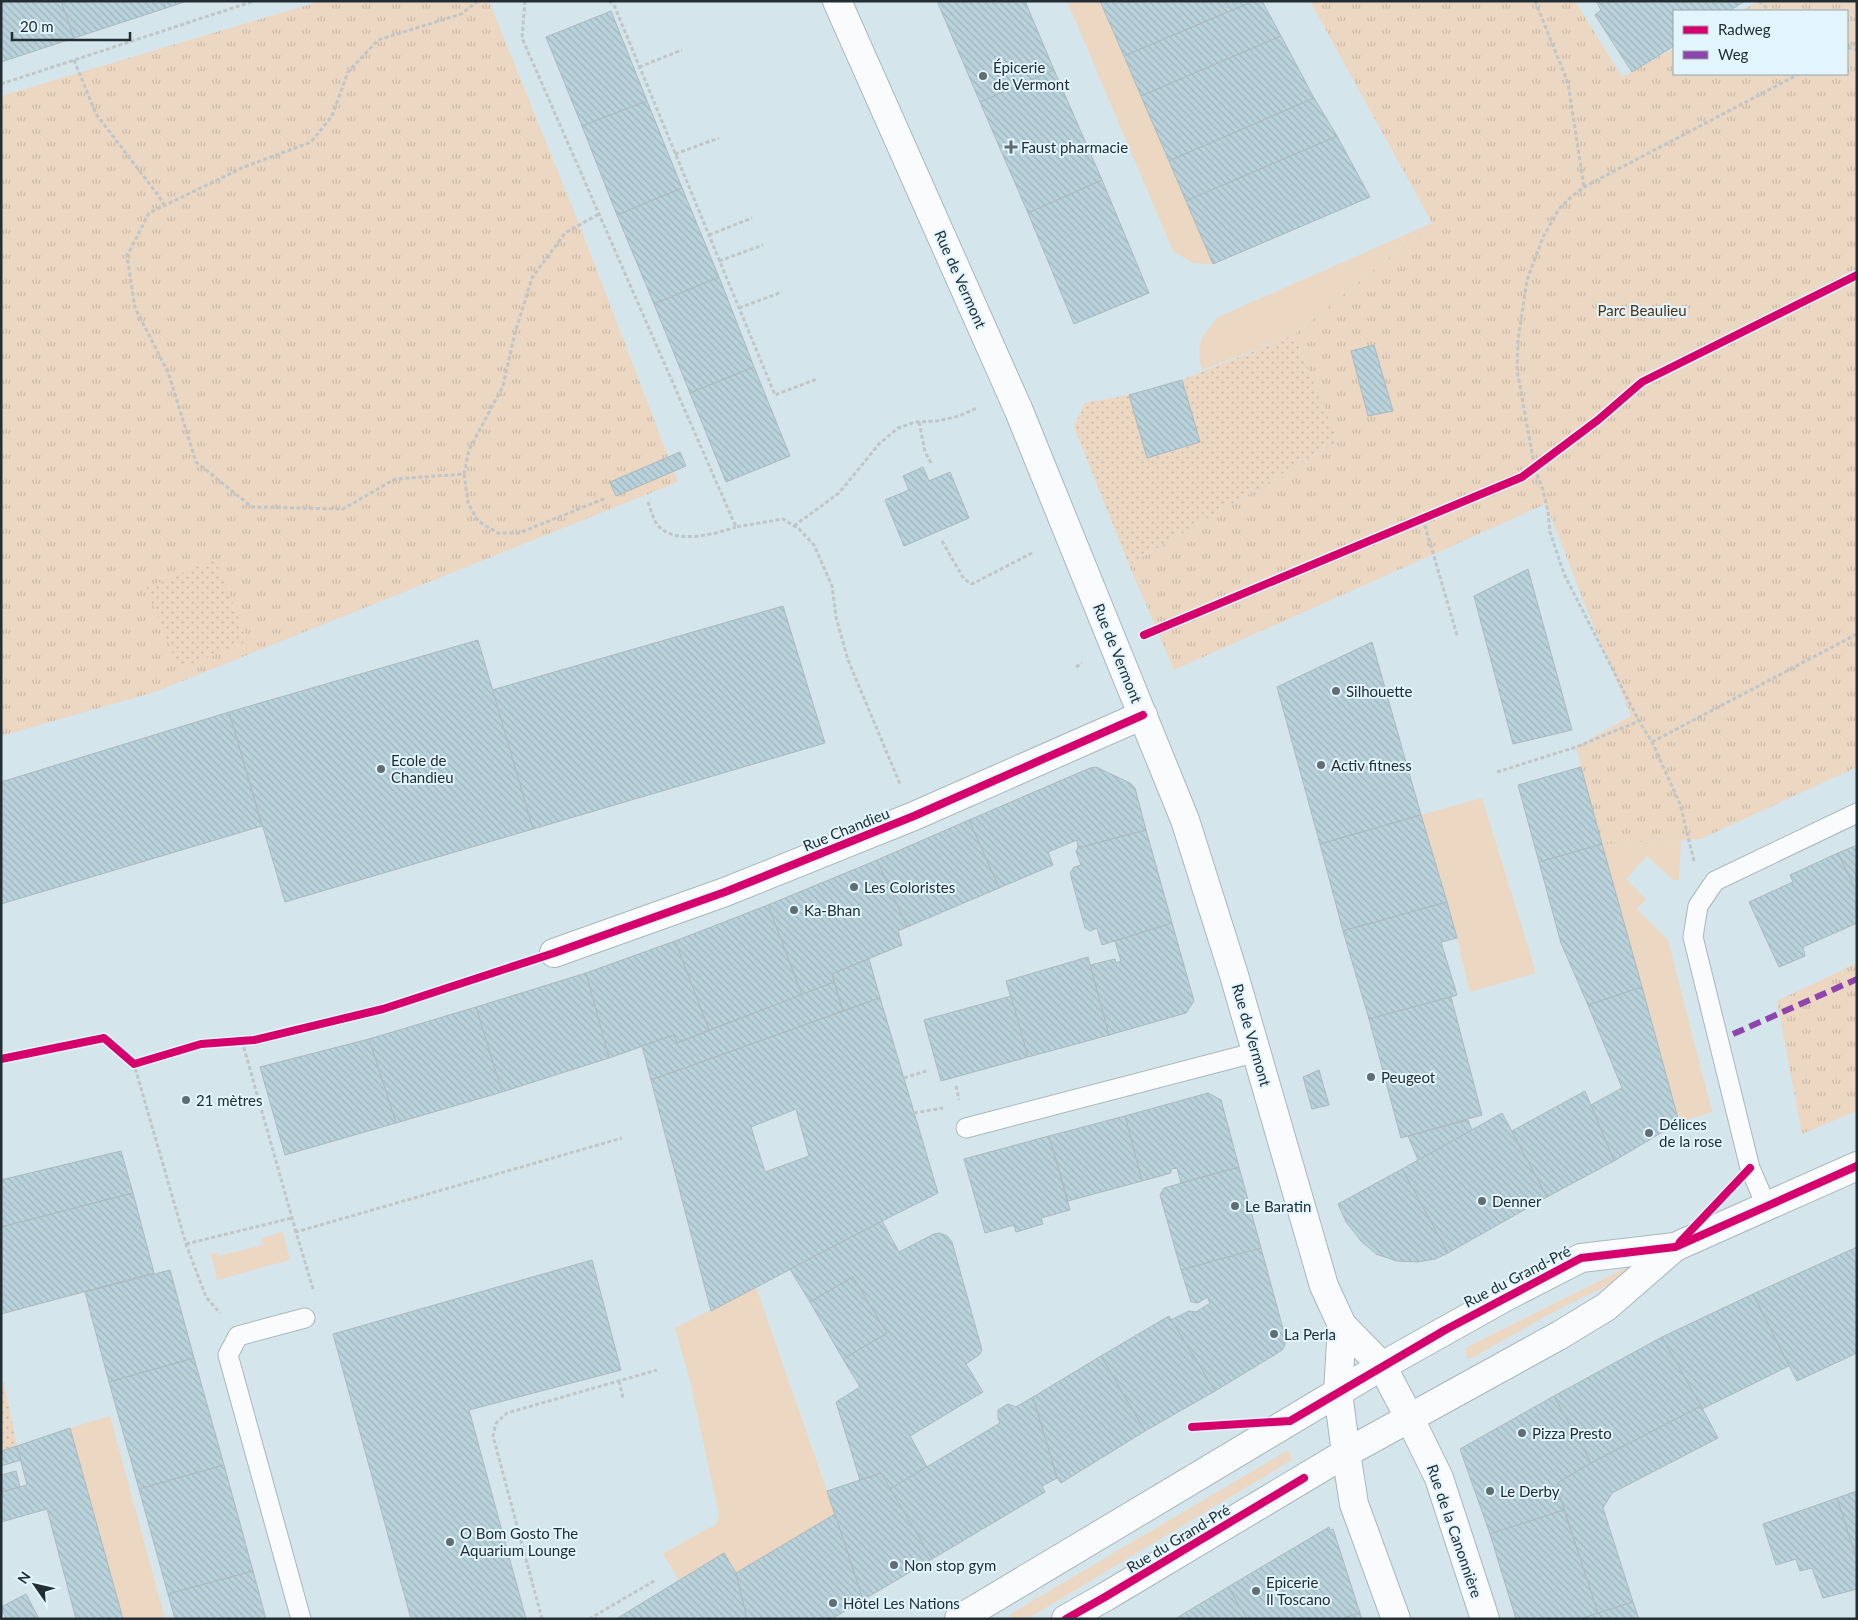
<svg xmlns="http://www.w3.org/2000/svg" width="1858" height="1620" font-family="Lato,sans-serif">
  <style>
    .grass { fill: #ecd7c2 }
    .park { fill: url(#park-tufts) }
    .garden { fill: url(#garden-dots) }
    .building { fill: url(#building-back-hatch); stroke: #abb9be; fill-rule: evenodd }
    .lines { fill: none; stroke-linecap: round; stroke-linejoin: round }
    .lane-casing { stroke: #a9b7bb; stroke-width: 21 }
    .street-casing { stroke: #a9b7bb; stroke-width: 30 }
    .secondary-casing { stroke: #a9b7bb; stroke-width: 30 }
    .path { stroke: #c0c6c8; stroke-width: 3; stroke-dasharray: 4 2.5; stroke-linecap: butt }
    .lane { stroke: #f9fbfc; stroke-width: 19 }
    .street { stroke: #f9fbfc; stroke-width: 28 }
    .secondary { stroke: #f9fbfc; stroke-width: 28 }
    .quiet { stroke: #8e44ad; stroke-width: 6; stroke-dasharray: 12 6; stroke-linecap: butt }
    .cycleway-casing { stroke: #e2f5fd; stroke-width: 11 }
    .cycleway { stroke: #d6006c; stroke-width: 8 }
    .poi-dot { fill: #606e74; stroke: #e2f5fd; stroke-width: 2 }
    .labels { text-anchor: middle; dominant-baseline: central; stroke-width: 4; stroke-linejoin: round; paint-order: stroke }
    .poi-label { font-size: 15px; fill: #222e33; stroke: #e2f5fd; text-anchor: start }
    .street-label { font-size: 15px; fill: #222e33; stroke: #e2f5fd }
    .park-label { font-size: 15px; fill: #503216; stroke: #e2f5fd }
  </style>
  <defs>
    <pattern id="park-tufts" width="24" height="20" patternUnits="userSpaceOnUse" patternTransform="scale(1.25)"><rect width="24" height="20" fill="#ecd7c2"/><path d="M3 7l-1-3M5 7V3M7 7l1-3M15 17l-1-3M17 17v-4M19 17l1-3" fill="none" stroke="#cab9a7"/></pattern>
    <pattern id="garden-dots" width="8" height="8" patternUnits="userSpaceOnUse" patternTransform="scale(1.25)"><rect width="8" height="8" fill="#ecd7c2"/><path d="M2 2h.1M6 6h.1" fill="none" stroke="#cab9a7" stroke-width="1.8" stroke-linecap="round"/></pattern>
    <pattern id="building-back-hatch" width="6" height="6" patternUnits="userSpaceOnUse" patternTransform="scale(1.25)"><rect width="6" height="6" fill="#b9d2db"/><path d="M-1 5l2 2M0 0l6 6M5-1l2 2" fill="none" stroke="#9fb5bc"/></pattern>
  </defs>
  <rect width="100%" height="100%" fill="#d4e6ec"/>
  <g class="grass">
    <polygon points="1067,1 1100,1 1213,264 1193,263 1173,251"/>
    <path d="M1432 223 1294 335 1202 370C1195 343 1201 338 1218 317Z"/>
    <polygon points="1482,798 1536,973 1470,992 1457,938 1421,815"/>
    <polygon points="1681,840 1679,880 1673,880 1647,856 1626,879 1646,899 1637,909 1668,940 1712,1112 1679,1122 1602,844"/>
    <polygon points="283,1232 290,1260 217,1280 211,1254 217,1252 218,1256 263,1245 262,1238"/>
    <polygon points="1625,1268 1629,1275 1559,1309 1468,1360 1465,1348"/>
    <polygon points="756,1287 835,1514 736,1573 724,1553 679,1580 663,1554 716,1524 719,1515 690,1381 675,1328"/>
    <polygon points="110,1416 165,1619 123,1619 70,1428"/>
    <polygon points="1288,1450 1292,1460 1027,1619 1011,1619 1009,1615"/>
  </g>
  <g class="park">
    <polygon points="321,1 489,1 579,224 678,482 155,692 1,736 1,96"/>
    <polygon points="1310,1 1575,1 1622,77 1674,48 1674,74 1847,74 1847,11 1741,11 1759,1 1857,1 1857,767 1701,839 1602,844 1576,747 1631,716 1589,615 1546,504 1174,670 1129,565 1338,441 1294,335 1432,223"/>
    <polygon points="1857,963 1857,1111 1802,1134 1777,1001"/>
  </g>
  <g class="garden">
    <polygon points="1294,335 1338,441 1129,565 1074,427 1084,403 1129,395 1182,380"/>
    <polygon points="215,559 248,641 179,669 146,588"/>
    <polygon points="4,1383 17,1446 1,1451 1,1384"/>
  </g>
  <g class="building">
    <polygon points="1,1 61,1 74,38 1,62"/>
    <polygon points="61,1 163,1 166,8 74,38"/>
    <polygon points="163,1 187,1 166,8"/>
    <polygon points="937,1 1025,1 1054,70 980,102"/>
    <polygon points="1100,1 1254,1 1124,56"/>
    <polygon points="1254,1 1262,1 1281,36 1141,96 1124,56"/>
    <polygon points="1596,1 1745,1 1729,11 1674,11 1674,46 1632,72 1595,15 1601,10"/>
    <polygon points="611,11 647,101 582,126 546,37"/>
    <polygon points="1281,36 1314,98 1169,161 1141,96"/>
    <polygon points="1054,70 1102,180 1028,213 980,102"/>
    <polygon points="1314,98 1337,136 1186,201 1169,161"/>
    <polygon points="647,101 682,188 617,215 582,126"/>
    <polygon points="1337,136 1370,197 1213,264 1186,201"/>
    <polygon points="1102,180 1149,293 1074,324 1028,213"/>
    <polygon points="682,188 719,277 654,304 617,215"/>
    <polygon points="719,277 754,367 690,393 654,304"/>
    <polygon points="1374,345 1393,411 1368,416 1351,351"/>
    <polygon points="754,367 790,456 726,482 690,393"/>
    <polygon points="1182,380 1200,442 1147,458 1129,395"/>
    <polygon points="680,452 686,466 616,496 610,482"/>
    <polygon points="923,467 929,481 950,472 969,518 904,546 885,500 909,490 903,476"/>
    <polygon points="1528,569 1572,730 1513,744 1474,596"/>
    <polygon points="783,606 825,743 533,829 492,690"/>
    <polygon points="478,640 533,829 285,902 229,712"/>
    <polygon points="1372,642 1421,815 1320,844 1277,687"/>
    <polygon points="229,712 262,826 1,904 1,782"/>
    <polygon points="1096,767 1130,783 1135,788 1146,830 1078,848 1077,840 1048,852 1053,865 999,888 969,820 1090,768"/>
    <polygon points="1581,767 1602,844 1539,862 1518,785"/>
    <polygon points="1421,815 1447,902 1343,931 1320,844"/>
    <polygon points="969,820 999,888 907,927 877,860"/>
    <polygon points="1146,830 1172,923 1102,945 1097,928 1090,931 1085,928 1070,873 1074,867 1081,865 1076,851 1078,848"/>
    <polygon points="1602,844 1642,987 1588,1005 1561,943 1539,862"/>
    <polygon points="1857,845 1857,893 1838,853"/>
    <polygon points="1838,853 1857,893 1857,923 1803,947 1805,956 1779,967 1749,902 1793,882 1790,875"/>
    <polygon points="877,860 907,927 898,931 902,945 832,974 834,982 802,995 768,905"/>
    <polygon points="1447,902 1457,938 1441,942 1457,995 1369,1019 1343,931"/>
    <polygon points="768,905 802,995 709,1030 675,941"/>
    <polygon points="1172,923 1194,1001 1186,1013 1109,1035 1090,965 1115,959 1116,963 1121,961 1115,941"/>
    <polygon points="675,941 709,1030 677,1043 674,1035 609,1058 586,973"/>
    <polygon points="1088,957 1109,1035 1028,1057 1006,981"/>
    <polygon points="869,959 880,998 843,1011 832,974"/>
    <polygon points="586,973 609,1058 502,1092 476,1007"/>
    <polygon points="834,982 843,1011 651,1080 642,1046 674,1035 677,1043"/>
    <polygon points="1642,987 1679,1122 1614,1161 1591,1105 1622,1088 1588,1005"/>
    <polygon points="1011,996 1028,1057 941,1081 924,1020"/>
    <polygon points="1451,997 1482,1115 1401,1138 1369,1019"/>
    <path d="M880 998 938 1193 882 1221 711 1311 651 1080ZM796 1109 809 1156 765 1172 751 1127Z"/>
    <polygon points="476,1007 502,1092 396,1123 369,1039"/>
    <polygon points="369,1039 396,1123 285,1155 260,1067"/>
    <polygon points="1319,1070 1329,1105 1312,1109 1303,1077"/>
    <polygon points="1585,1091 1614,1161 1547,1197 1512,1131"/>
    <polygon points="1208,1093 1221,1100 1239,1167 1181,1183 1177,1168 1171,1169 1171,1173 1142,1181 1125,1116"/>
    <polygon points="1502,1113 1547,1197 1448,1253 1402,1169"/>
    <polygon points="1125,1116 1142,1181 1068,1201 1049,1136"/>
    <polygon points="1468,1120 1472,1130 1418,1160 1408,1136"/>
    <polygon points="1049,1136 1070,1210 1041,1218 1043,1224 1016,1232 1014,1225 985,1233 964,1159"/>
    <polygon points="121,1151 133,1193 1,1227 1,1180"/>
    <polygon points="1239,1167 1261,1248 1181,1270 1160,1195 1164,1188"/>
    <polygon points="1402,1169 1448,1253 1435,1259 1418,1262 1397,1261 1376,1254 1361,1241 1346,1222 1338,1204"/>
    <polygon points="133,1193 154,1273 1,1314 1,1227"/>
    <polygon points="882,1221 899,1252 934,1234 940,1233 947,1236 952,1242 982,1350 979,1355 966,1364 983,1392 910,1436 927,1467 890,1489 881,1473 860,1480 836,1402 860,1387 843,1359 887,1333 853,1277 810,1302 790,1269"/>
    <polygon points="1857,1247 1857,1353 1797,1381 1753,1294"/>
    <polygon points="1261,1248 1285,1336 1285,1345 1282,1350 1276,1354 1215,1391 1171,1320 1189,1311 1196,1312 1210,1303 1207,1297 1198,1303 1191,1302 1181,1270"/>
    <polygon points="592,1260 621,1370 469,1410 526,1619 411,1619 333,1334"/>
    <polygon points="170,1270 194,1358 109,1382 85,1292"/>
    <polygon points="853,1277 887,1333 843,1359 810,1302"/>
    <polygon points="1753,1294 1789,1366 1702,1409 1662,1337"/>
    <polygon points="1169,1316 1215,1391 1145,1431 1101,1356"/>
    <polygon points="1662,1337 1701,1406 1591,1463 1554,1396"/>
    <polygon points="1101,1356 1145,1431 1061,1483 1057,1478 1033,1397"/>
    <polygon points="194,1358 224,1465 139,1489 109,1382"/>
    <polygon points="1554,1396 1591,1463 1559,1482 1557,1487 1564,1510 1490,1534 1460,1449"/>
    <polygon points="1033,1397 1057,1478 1042,1486 1045,1492 932,1559 890,1489 1000,1423 998,1418 998,1410 1008,1404 1016,1407"/>
    <polygon points="1701,1406 1718,1438 1612,1493 1603,1508 1633,1602 1598,1613 1557,1487 1559,1482 1591,1463"/>
    <polygon points="70,1428 123,1619 76,1619 47,1509 1,1522 1,1492 27,1485 17,1446"/>
    <polygon points="17,1446 21,1460 1,1466 1,1451"/>
    <polygon points="224,1465 253,1571 168,1594 139,1489"/>
    <polygon points="16,1471 20,1487 1,1492 1,1475"/>
    <polygon points="881,1473 932,1559 863,1600 827,1491"/>
    <polygon points="1857,1491 1857,1560 1837,1498"/>
    <polygon points="1837,1498 1857,1560 1857,1589 1823,1598 1812,1568 1800,1571 1796,1559 1776,1565 1763,1524"/>
    <polygon points="1564,1510 1598,1613 1581,1619 1516,1619 1490,1534"/>
    <polygon points="835,1514 863,1600 832,1619 747,1619 736,1573"/>
    <polygon points="1329,1527 1330,1530 1333,1529 1360,1613 1341,1619 1247,1619 1228,1587"/>
    <polygon points="724,1553 736,1573 747,1619 616,1619"/>
    <polygon points="253,1571 266,1619 175,1619 168,1594"/>
    <polygon points="1228,1587 1247,1619 1175,1619"/>
    <polygon points="26,1594 39,1619 6,1619 1,1607"/>
    <polygon points="1633,1602 1639,1619 1581,1619 1598,1613"/>
    <polygon points="1360,1613 1362,1619 1341,1619"/>
  </g>
  <g class="lines">
    <g class="lane-casing">
      <g id="lane">
        <polyline points="966,1128 1257,1052"/>
        <polyline points="1766,1205 1750,1168 1693,937 1698,906 1715,881 1857,813"/>
        <polyline points="301,1619 228,1355 238,1336 305,1318"/>
      </g>
    </g>
    <g class="street-casing">
      <g id="street">
        <polyline points="837,1 1019,411 1185,820 1234,975 1324,1286 1342,1325 1382,1366"/>
        <polyline points="554,953 725,892 914,816 1143,715"/>
        <polyline points="1338,1393 1342,1325"/>
        <polyline points="1409,1417 1439,1478 1485,1619"/>
        <polyline points="1346,1453 1354,1504 1396,1619"/>
      </g>
    </g>
    <g class="secondary-casing">
      <g id="secondary">
        <polyline points="1382,1366 1409,1417"/>
        <polyline points="1338,1393 1346,1453"/>
        <polyline points="959,1619 1382,1366 1507,1296 1581,1258 1675,1247"/>
        <polyline points="1066,1619 1105,1597 1346,1453 1560,1335 1606,1307 1675,1247 1857,1166"/>
      </g>
    </g>
    <g class="path">
      <polyline points="478,1 461,14 378,40 348,72 332,116 311,142 244,167 149,213 127,256 135,308 168,372 196,462 252,507 343,509 395,479 464,474 469,450 503,386 515,333 532,278 565,233 599,214"/>
      <polyline points="525,1 522,38 736,527 783,519 799,529 814,545 832,586 836,617 848,660 900,784"/>
      <polyline points="609,1 614,5 775,395 817,379"/>
      <polyline points="1535,1 1568,83 1584,187"/>
      <polyline points="1759,1 1770,11"/>
      <polyline points="1847,48 1857,42"/>
      <polyline points="1848,48 1857,50"/>
      <polyline points="74,60 96,114 158,195 165,206"/>
      <polyline points="639,67 682,50"/>
      <polyline points="1,84 254,1"/>
      <polyline points="675,154 719,138"/>
      <polyline points="709,235 752,218"/>
      <polyline points="719,261 763,245"/>
      <polyline points="739,308 782,292"/>
      <polyline points="919,422 925,452 931,463"/>
      <polyline points="464,474 468,503 478,521 498,533 519,533 606,498"/>
      <path d="M648 502C650 508 653 518 657 524 673 546 715 534 736 527"/>
      <polyline points="1423,519 1457,635"/>
      <polyline points="794,526 839,493 879,444 898,428 915,422 937,421 959,416 977,408"/>
      <polyline points="942,541 964,579 972,584 1034,552"/>
      <polyline points="1147,634 1522,477 1598,420 1642,382 1857,275"/>
      <polyline points="1076,667 1082,663"/>
      <polyline points="1652,742 1857,634"/>
      <polyline points="1497,772 1576,747 1639,721"/>
      <polyline points="1694,861 1680,804 1652,742 1639,721 1564,574 1550,532 1548,512 1543,490 1535,469 1517,370 1518,340 1527,280 1543,237 1559,209 1571,197 1584,187 1799,74"/>
      <polyline points="242,1041 296,1232"/>
      <polyline points="1,1059 104,1038 134,1064 186,1244 206,1297 220,1313"/>
      <polyline points="134,1064 201,1044 254,1040 383,1009 522,963"/>
      <polyline points="904,1078 929,1070"/>
      <polyline points="956,1086 959,1100"/>
      <polyline points="914,1113 943,1108"/>
      <polyline points="186,1244 292,1218"/>
      <polyline points="313,1289 296,1232 622,1138"/>
      <polyline points="619,1381 623,1398"/>
      <polyline points="542,1619 493,1436 496,1423 507,1413 657,1370"/>
      <polyline points="589,1619 654,1581"/>
    </g>
    <use href="#lane" class="lane"/>
    <use href="#street" class="street"/>
    <use href="#secondary" class="secondary"/>
    <polyline class="quiet" points="1733,1034 1857,979"/>
    <g class="cycleway-casing">
      <g id="cycleway">
        <polyline points="1144,635 1522,477 1598,420 1642,382 1857,275"/>
        <polyline points="1,1059 104,1038 134,1064 201,1044 254,1040 383,1009 554,953 725,892 914,816 1143,715"/>
        <polyline points="1680,1242 1750,1168"/>
        <polyline points="1192,1427 1290,1421 1445,1330 1581,1258 1675,1247 1857,1166"/>
        <polyline points="1066,1619 1105,1597 1304,1478"/>
      </g>
    </g>
    <use href="#cycleway" class="cycleway"/>
  </g>
  <g class="poi-dot">
    <circle cx="983" cy="76" r="5"/>
    <path d="M1008.5 139.5h5v5h5v5h-5v5h-5v-5h-5v-5h5z"/>
    <circle cx="1336" cy="691" r="5"/>
    <circle cx="1321" cy="765" r="5"/>
    <circle cx="381" cy="769" r="5"/>
    <circle cx="854" cy="887" r="5"/>
    <circle cx="794" cy="910" r="5"/>
    <circle cx="1371" cy="1077" r="5"/>
    <circle cx="186" cy="1100" r="5"/>
    <circle cx="1649" cy="1133" r="5"/>
    <circle cx="1482" cy="1201" r="5"/>
    <circle cx="1235" cy="1206" r="5"/>
    <circle cx="1274" cy="1334" r="5"/>
    <circle cx="1522" cy="1433" r="5"/>
    <circle cx="1490" cy="1491" r="5"/>
    <circle cx="450" cy="1542" r="5"/>
    <circle cx="894" cy="1565" r="5"/>
    <circle cx="1256" cy="1591" r="5"/>
    <circle cx="833" cy="1603" r="5"/>
  </g>
  <g class="labels">
    <g class="poi-label">
      <text x="993" y="67">Épicerie<tspan x="993" dy="17">de Vermont</tspan></text>
      <text x="1021" y="147">Faust pharmacie</text>
      <text x="1346" y="691">Silhouette</text>
      <text x="391" y="760">Ecole de<tspan x="391" dy="17">Chandieu</tspan></text>
      <text x="1331" y="765">Activ fitness</text>
      <text x="864" y="887">Les Coloristes</text>
      <text x="804" y="910">Ka-Bhan</text>
      <text x="1381" y="1077">Peugeot</text>
      <text x="196" y="1100">21 mètres</text>
      <text x="1659" y="1124">Délices<tspan x="1659" dy="17">de la rose</tspan></text>
      <text x="1492" y="1201">Denner</text>
      <text x="1245" y="1206">Le Baratin</text>
      <text x="1284" y="1334">La Perla</text>
      <text x="1532" y="1433">Pizza Presto</text>
      <text x="1500" y="1491">Le Derby</text>
      <text x="460" y="1533">O Bom Gosto The<tspan x="460" dy="17">Aquarium Lounge</tspan></text>
      <text x="904" y="1565">Non stop gym</text>
      <text x="1266" y="1582">Epicerie<tspan x="1266" dy="17">Il Toscano</tspan></text>
      <text x="843" y="1603">Hôtel Les Nations</text>
    </g>
    <g class="street-label">
      <text transform="translate(961 279) rotate(66)">Rue de Vermont</text>
      <text transform="translate(1118 653) rotate(68)">Rue de Vermont</text>
      <text transform="translate(846 829) rotate(-22)">Rue Chandieu</text>
      <text transform="translate(1252 1035) rotate(74)">Rue de Vermont</text>
      <text transform="translate(1517 1276) rotate(-27)">Rue du Grand-Pré</text>
      <text transform="translate(1455 1531) rotate(71)">Rue de la Canonnière</text>
      <text transform="translate(1178 1538) rotate(-31)">Rue du Grand-Pré</text>
    </g>
    <g class="park-label">
      <text x="1642" y="310">Parc Beaulieu</text>
    </g>
  </g>
  <rect width="1858" height="1620" fill="none" stroke="#222e33" stroke-width="5"/>
  <rect x="1673" y="10" width="175" height="65" fill="#e2f5fd" stroke="#95a5ac"/>
  <rect x="1683" y="26" width="25" height="8" fill="#d6006c" stroke="#95a5ac"/>
  <text x="1718" y="35" font-size="15" fill="#222e33">Radweg</text>
  <rect x="1683" y="51" width="25" height="8" fill="#8e44ad" stroke="#95a5ac"/>
  <text x="1718" y="60" font-size="15" fill="#222e33">Weg</text>
  <g transform="translate(35 1585) rotate(304)" stroke="#e2f5fd" stroke-width="4" paint-order="stroke">
  <path d="M0-4L9 19L0 12L-9 19Z" fill="#222e33"/>
  <text y="-8" font-size="14" font-weight="bold" text-anchor="middle" fill="#222e33">N</text>
  </g>
  <path d="M12 32v8h118v-8" fill="none" stroke="#222e33" stroke-width="2.5"/>
  <text x="20" y="32" font-size="15" fill="#222e33" stroke="#e2f5fd" stroke-width="4" paint-order="stroke">20 m</text>
</svg>
